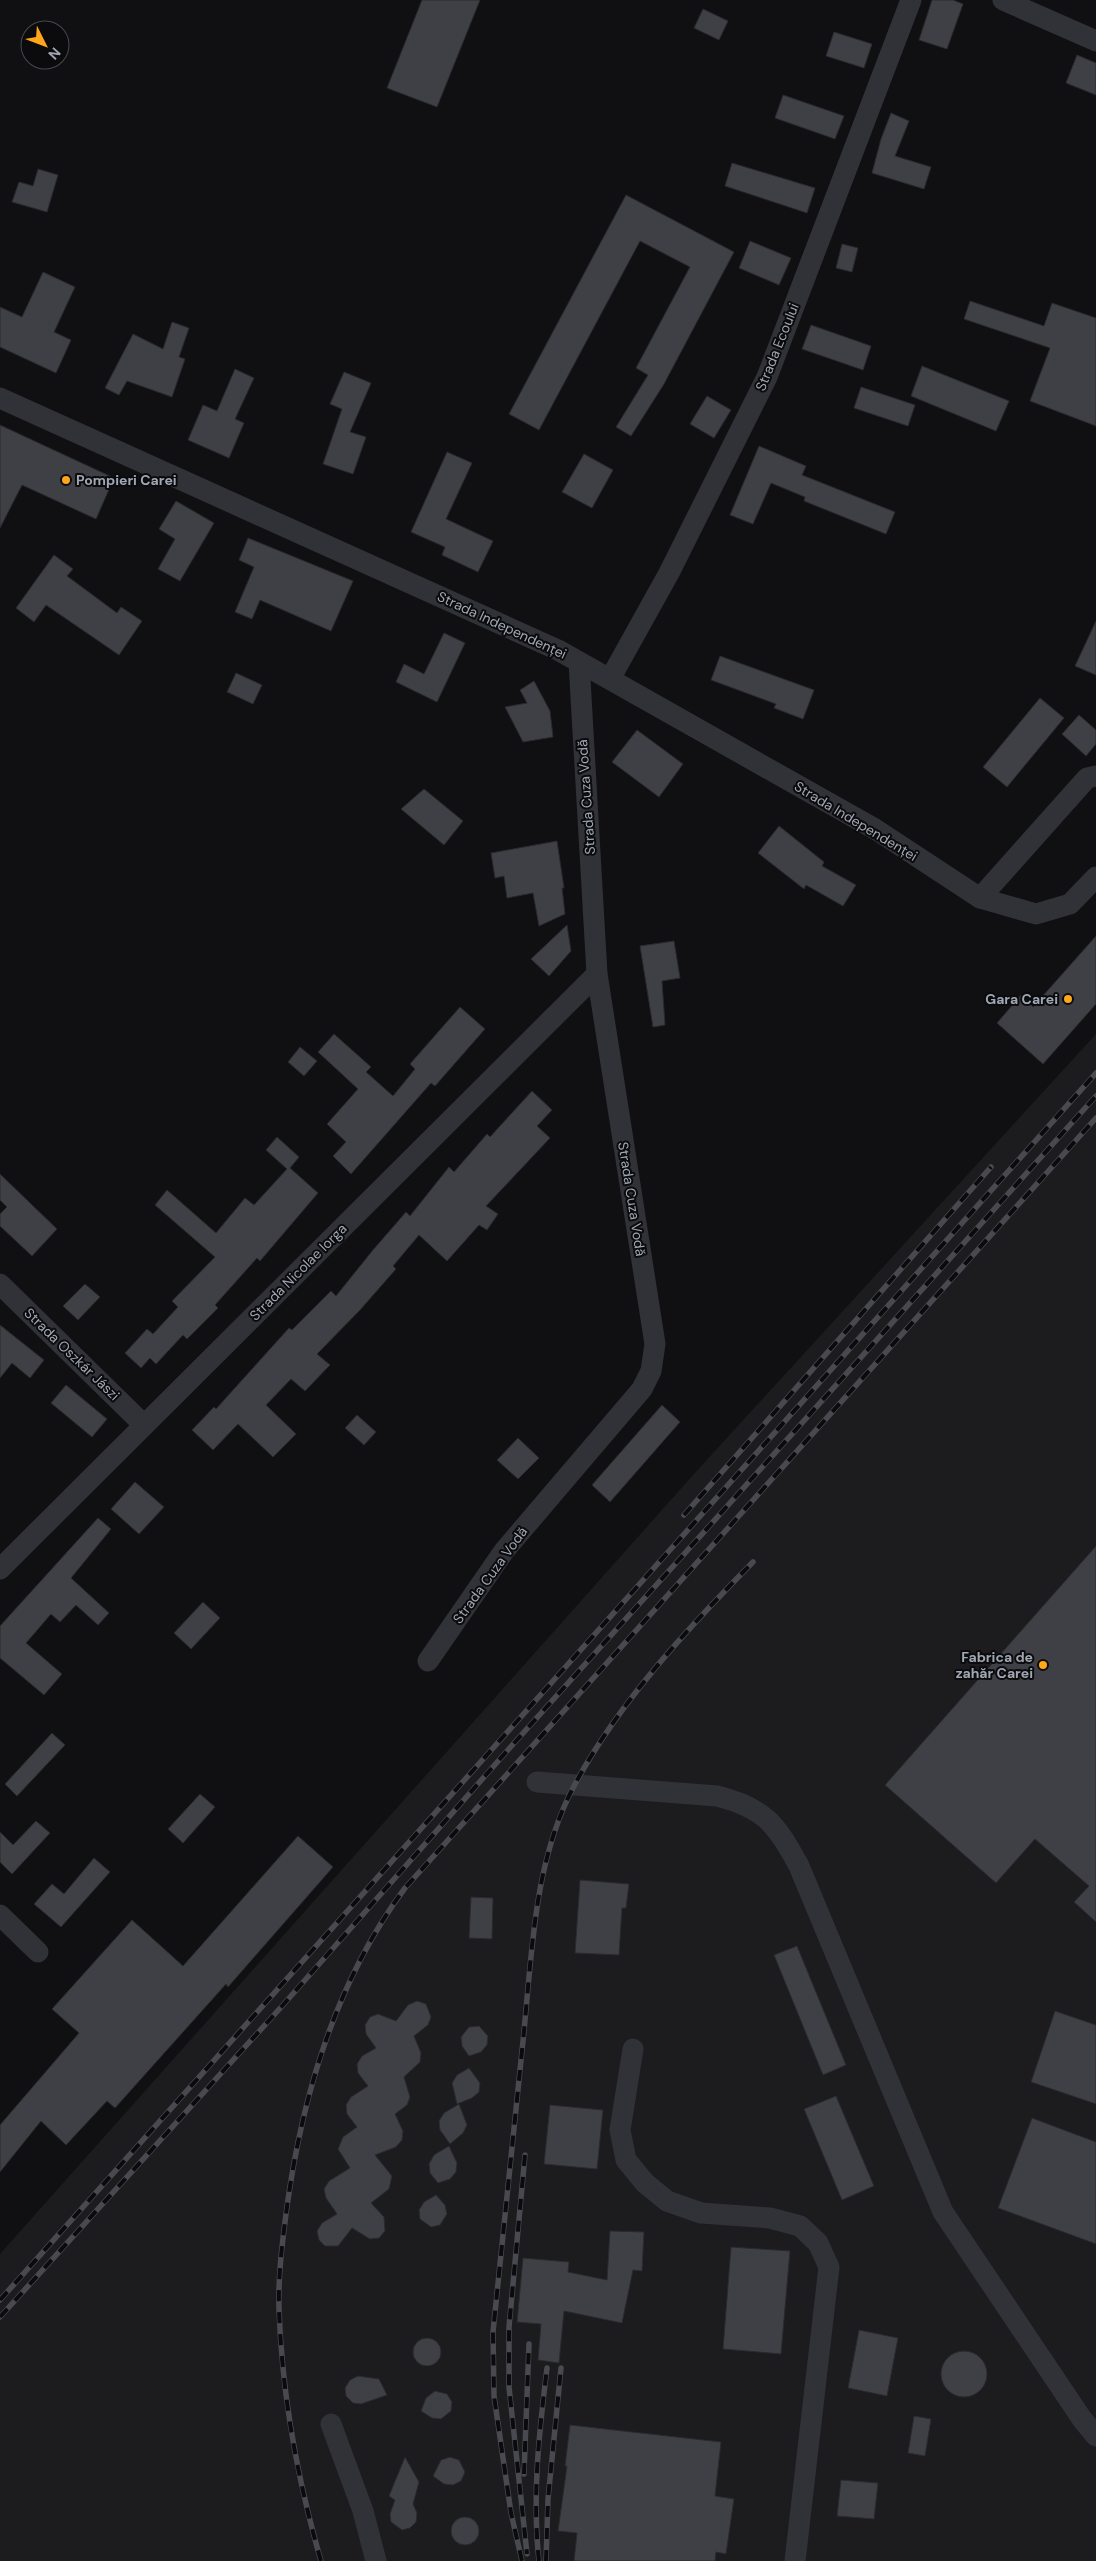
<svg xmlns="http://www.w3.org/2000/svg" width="1096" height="2561" font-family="'DM Sans',sans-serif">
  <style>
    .built { fill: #1c1c1f }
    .building { fill: #3e4045; stroke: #2a2a2e }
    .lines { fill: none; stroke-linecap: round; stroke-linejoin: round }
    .minor { stroke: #313237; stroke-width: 21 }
    .rail-casing { stroke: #484a50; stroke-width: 5.5 }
    .rail { stroke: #0b0b0d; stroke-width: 4; stroke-dasharray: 11; stroke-linecap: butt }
    .poi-dot { fill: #ffa61b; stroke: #0b0b0d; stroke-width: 2 }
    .labels { text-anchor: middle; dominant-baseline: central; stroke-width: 4; stroke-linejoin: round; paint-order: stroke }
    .street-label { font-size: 14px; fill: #a0a7b4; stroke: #0b0b0d }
    .poi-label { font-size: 14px; font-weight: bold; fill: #a0a7b4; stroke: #0b0b0d; text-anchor: end }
  </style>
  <rect width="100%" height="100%" fill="#101012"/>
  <polygon class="built" points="1096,1034 1096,2561 0,2561 0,2254 693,1475"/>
  <g class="building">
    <polygon points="422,0 480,0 437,107 387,88"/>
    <polygon points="932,0 953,0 963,4 947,49 919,40"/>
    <polygon points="703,9 728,21 719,40 694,28"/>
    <polygon points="834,32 872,44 864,68 826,56"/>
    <polygon points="1077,55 1096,63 1096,95 1066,83"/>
    <polygon points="783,95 844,116 835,139 775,118"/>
    <polygon points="891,113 909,121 895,156 931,167 924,189 872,173 881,139"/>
    <polygon points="732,163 815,188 807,213 725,186"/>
    <polygon points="38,169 58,175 47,212 12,202 19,182 33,186"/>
    <polygon points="626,195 734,252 664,384 631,436 616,427 648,375 636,368 690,267 640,241 539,430 509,414"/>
    <polygon points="750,241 791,258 779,285 739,268"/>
    <polygon points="842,244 858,248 852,272 836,268"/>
    <polygon points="43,272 75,287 54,332 71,340 56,373 0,347 0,307 22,317"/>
    <polygon points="970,301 1044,326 1052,303 1096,318 1096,426 1030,401 1050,348 964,319"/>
    <polygon points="172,322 189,328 179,357 185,359 172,397 127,381 119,395 105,388 133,334 163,349"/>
    <polygon points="811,325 871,346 863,370 802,349"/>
    <polygon points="922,366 1009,401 996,431 911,396"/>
    <polygon points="235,369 254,378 235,419 244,423 229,458 188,440 203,405 217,411"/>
    <polygon points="344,372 371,383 350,432 366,437 353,474 323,464 342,409 330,404"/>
    <polygon points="861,387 915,405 908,426 854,408"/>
    <polygon points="707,396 731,410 714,438 690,424"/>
    <polygon points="0,425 114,478 96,519 22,485 0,528"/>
    <polygon points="759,446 806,466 802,475 895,512 886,534 804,501 805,497 771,483 753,524 730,515"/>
    <polygon points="447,452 472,463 446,519 493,541 478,572 442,555 445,547 411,532"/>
    <polygon points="584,454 613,470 592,508 562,492"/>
    <polygon points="176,501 214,523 180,581 158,569 175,539 159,529"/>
    <polygon points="248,538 353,581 331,631 260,600 252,619 235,612 254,567 239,560"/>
    <polygon points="54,555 73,569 67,576 117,613 121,607 142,621 119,655 46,605 34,622 16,608"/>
    <polygon points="1096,621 1096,675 1075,666"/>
    <polygon points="444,633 465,643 437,702 396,682 404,664 424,674"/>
    <polygon points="720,656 814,690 803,719 774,708 776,704 711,680"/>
    <polygon points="236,673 262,685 253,704 227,692"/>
    <polygon points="534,681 550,711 553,737 523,742 505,707 527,703 520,690"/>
    <polygon points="1040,698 1064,718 1007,787 983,767"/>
    <polygon points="1079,715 1096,730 1096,744 1086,756 1062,734"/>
    <polygon points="637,730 683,764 659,797 612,762"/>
    <polygon points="424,789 463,821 444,845 401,809"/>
    <polygon points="779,826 824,862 822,866 856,885 843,906 806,885 804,889 758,853"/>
    <polygon points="557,841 564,888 562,888 565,914 539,926 533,893 507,898 504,876 495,878 491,853"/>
    <polygon points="567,925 571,951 549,976 531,959"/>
    <polygon points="1096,936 1096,1004 1043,1064 997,1023 1021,995 1033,1007"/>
    <polygon points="674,941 680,978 662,981 665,1025 653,1027 640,946"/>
    <polygon points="460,1007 485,1029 435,1086 431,1083 351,1174 333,1156 346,1142 327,1124 358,1089 318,1052 334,1034 371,1067 366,1072 393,1096 415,1069 410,1064"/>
    <polygon points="300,1047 317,1061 304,1076 288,1062"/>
    <polygon points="532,1091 552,1110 537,1126 550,1138 486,1206 498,1214 487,1230 479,1225 447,1261 419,1235 393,1266 396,1269 360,1310 317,1354 330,1365 305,1391 291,1379 266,1405 296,1434 273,1457 238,1424 213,1450 192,1430 214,1407 216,1409 289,1328 292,1330 331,1291 336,1296 373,1250 406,1212 410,1216 449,1167 454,1172 487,1134 490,1137"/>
    <polygon points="277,1137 299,1157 290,1168 318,1193 260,1261 257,1258 215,1305 218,1308 187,1339 183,1335 156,1364 150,1358 141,1368 125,1353 147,1329 153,1334 178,1307 172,1301 215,1257 155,1205 167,1190 216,1233 245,1198 254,1205 287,1169 266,1150"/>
    <polygon points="0,1174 57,1229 32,1256 0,1226 0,1214 7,1207 0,1200"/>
    <polygon points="85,1284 100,1297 78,1320 63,1306"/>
    <polygon points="0,1325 44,1360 30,1378 12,1363 0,1378"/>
    <polygon points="66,1385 107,1419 92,1437 51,1403"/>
    <polygon points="662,1405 680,1422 610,1502 592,1485"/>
    <polygon points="357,1415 376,1432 364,1445 345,1428"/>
    <polygon points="518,1438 539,1458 518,1479 497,1460"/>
    <polygon points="135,1482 164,1507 139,1534 111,1509"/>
    <polygon points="98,1518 111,1529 71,1578 109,1613 98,1625 76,1605 60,1622 51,1614 26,1643 62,1674 44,1695 0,1658 0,1626"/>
    <polygon points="1096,1546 1096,1922 1074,1902 1089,1886 1035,1839 996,1883 885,1785"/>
    <polygon points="203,1602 220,1618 191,1649 174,1633"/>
    <polygon points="52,1733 65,1745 17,1796 5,1784"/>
    <polygon points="200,1794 215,1807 183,1843 168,1829"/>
    <polygon points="36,1821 50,1833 12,1874 0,1862 0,1832 13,1845"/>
    <polygon points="298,1836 333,1867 228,1987 226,1984 115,2108 107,2101 66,2145 41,2121 0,2172 0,2125 79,2033 52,2009 132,1920 183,1966"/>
    <polygon points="94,1858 110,1872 61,1927 34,1904 52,1884 64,1894"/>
    <polygon points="580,1880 629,1884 626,1908 622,1908 619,1955 575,1953"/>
    <polygon points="471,1897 493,1898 492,1939 469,1938"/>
    <polygon points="797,1946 846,2065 823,2075 774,1955"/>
    <polygon points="417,2001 426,2004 431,2017 428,2025 414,2036 421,2053 420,2062 404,2077 410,2097 407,2105 395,2114 403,2131 402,2140 396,2147 375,2155 392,2176 389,2189 371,2203 384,2217 385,2231 379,2238 370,2239 352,2228 338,2246 325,2246 319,2240 317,2231 322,2223 337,2214 326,2198 324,2189 329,2181 350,2168 338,2149 343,2137 357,2127 347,2114 346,2105 351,2097 368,2086 358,2073 357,2064 362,2056 376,2048 366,2034 365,2025 370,2017 378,2014 396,2021 408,2005"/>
    <polygon points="1055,2011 1096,2025 1096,2104 1031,2082"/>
    <polygon points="479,2026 488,2036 487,2045 481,2052 469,2056 462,2046 461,2037 469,2027"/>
    <polygon points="469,2068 480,2083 479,2092 472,2098 457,2104 452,2083 457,2075"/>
    <polygon points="836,2096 874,2186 842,2200 804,2109"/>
    <polygon points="459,2104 467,2125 463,2133 450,2144 440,2130 439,2121 444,2113"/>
    <polygon points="550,2105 603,2110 597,2169 544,2164"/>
    <polygon points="1032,2118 1096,2142 1096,2244 998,2208"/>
    <polygon points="449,2146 457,2163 456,2172 450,2179 438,2183 430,2173 429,2164 434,2155"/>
    <polygon points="436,2195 445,2205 447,2214 440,2225 431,2227 420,2219 419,2210 424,2202"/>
    <polygon points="610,2231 644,2232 642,2271 633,2270 622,2323 564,2311 559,2363 538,2360 541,2324 517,2322 523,2258 569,2262 568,2272 607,2280"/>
    <polygon points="731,2247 790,2251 781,2354 723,2349"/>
    <polygon points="859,2330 898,2338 887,2396 848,2388"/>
    <circle cx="427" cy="2352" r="14"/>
    <circle cx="964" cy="2374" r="23"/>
    <polygon points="358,2376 379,2379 387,2395 361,2404 353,2403 346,2396 345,2388 350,2380"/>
    <polygon points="435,2391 447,2394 452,2402 451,2411 441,2419 432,2418 421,2411 426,2398"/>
    <polygon points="914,2416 931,2419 925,2456 908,2453"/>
    <polygon points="570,2425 721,2442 715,2496 734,2499 726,2554 716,2552 715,2561 574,2561 577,2533 558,2531 567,2466 565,2466"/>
    <polygon points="405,2457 419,2482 413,2504 417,2513 416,2522 410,2528 402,2530 391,2522 390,2514 395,2500 389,2496"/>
    <polygon points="450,2457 459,2460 465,2472 461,2481 453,2485 444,2484 433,2476 441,2460"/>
    <polygon points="841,2480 878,2483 874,2519 837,2516"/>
    <circle cx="465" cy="2531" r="14"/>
  </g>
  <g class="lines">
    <g class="minor">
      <polyline points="1003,0 1096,41"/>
      <polyline points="0,398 558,650 875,829 980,898 1036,914 1070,904 1096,877"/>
      <polyline points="610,679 669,573 767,377 911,0"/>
      <polyline points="980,898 1087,778 1096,776"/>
      <polyline points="0,1284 144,1425"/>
      <polyline points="0,1569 597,974"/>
      <polyline points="428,1661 504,1551 642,1389 651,1371 655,1344 597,974 579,662"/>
      <path d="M537 1782 717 1796C765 1808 776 1824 799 1866L943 2212 1082 2419 1096 2436"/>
      <polyline points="0,1915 38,1952"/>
      <polyline points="633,2049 620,2130 626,2160 645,2183 667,2201 701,2213 770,2218 800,2226 818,2243 829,2267 795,2561"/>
      <polyline points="331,2424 363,2511 376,2561"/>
    </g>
    <g class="rail-casing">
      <g id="rail">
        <polyline points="684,1515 991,1167"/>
        <polyline points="525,2155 509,2327 509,2387 527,2554"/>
        <polyline points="0,2300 1096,1073"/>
        <polyline points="0,2317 283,2005 507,1751 1096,1096"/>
        <polyline points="524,2474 529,2344"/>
        <path d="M321 2561C297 2478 282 2395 279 2309 278 2277 282 2245 286 2214 301 2100 335 1982 405 1888L1096 1118"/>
        <path d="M522 2561 511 2513 494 2396 493 2332C503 2235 513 2138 523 2041 532 1956 533 1863 574 1786 618 1703 688 1628 753 1562"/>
        <path d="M539 2561C532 2496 539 2433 547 2368"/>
        <polyline points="546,2561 548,2499 561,2368"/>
      </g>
    </g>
    <use href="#rail" class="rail"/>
  </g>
  <g class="poi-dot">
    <circle cx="66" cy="480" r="5"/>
    <circle cx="1068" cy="999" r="5"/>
    <circle cx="1043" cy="1665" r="5"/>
  </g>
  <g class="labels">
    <g class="street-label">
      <text transform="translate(777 347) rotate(-68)">Strada Ecoului</text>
      <text transform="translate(502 625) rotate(25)">Strada Independenței</text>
      <text transform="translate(586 797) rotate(-94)">Strada Cuza Vodă</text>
      <text transform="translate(856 821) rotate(31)">Strada Independenței</text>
      <text transform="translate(632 1199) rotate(81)">Strada Cuza Vodă</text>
      <text transform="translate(298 1272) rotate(-45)">Strada Nicolae Iorga</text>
      <text transform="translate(72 1354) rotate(44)">Strada Oszkár Jászi</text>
      <text transform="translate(490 1575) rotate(-54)">Strada Cuza Vodă</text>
    </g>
    <g class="poi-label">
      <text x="76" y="480" text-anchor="start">Pompieri Carei</text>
      <text x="1058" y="999">Gara Carei</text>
      <text x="1033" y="1657">Fabrica de<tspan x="1033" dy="16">zahăr Carei</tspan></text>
    </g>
  </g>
  <g transform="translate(45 45) rotate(132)"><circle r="24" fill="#0b0b0d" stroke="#474950"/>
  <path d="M0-4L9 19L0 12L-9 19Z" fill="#ffa61b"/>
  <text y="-8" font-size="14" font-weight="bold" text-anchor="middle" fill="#a0a7b4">N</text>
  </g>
</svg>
